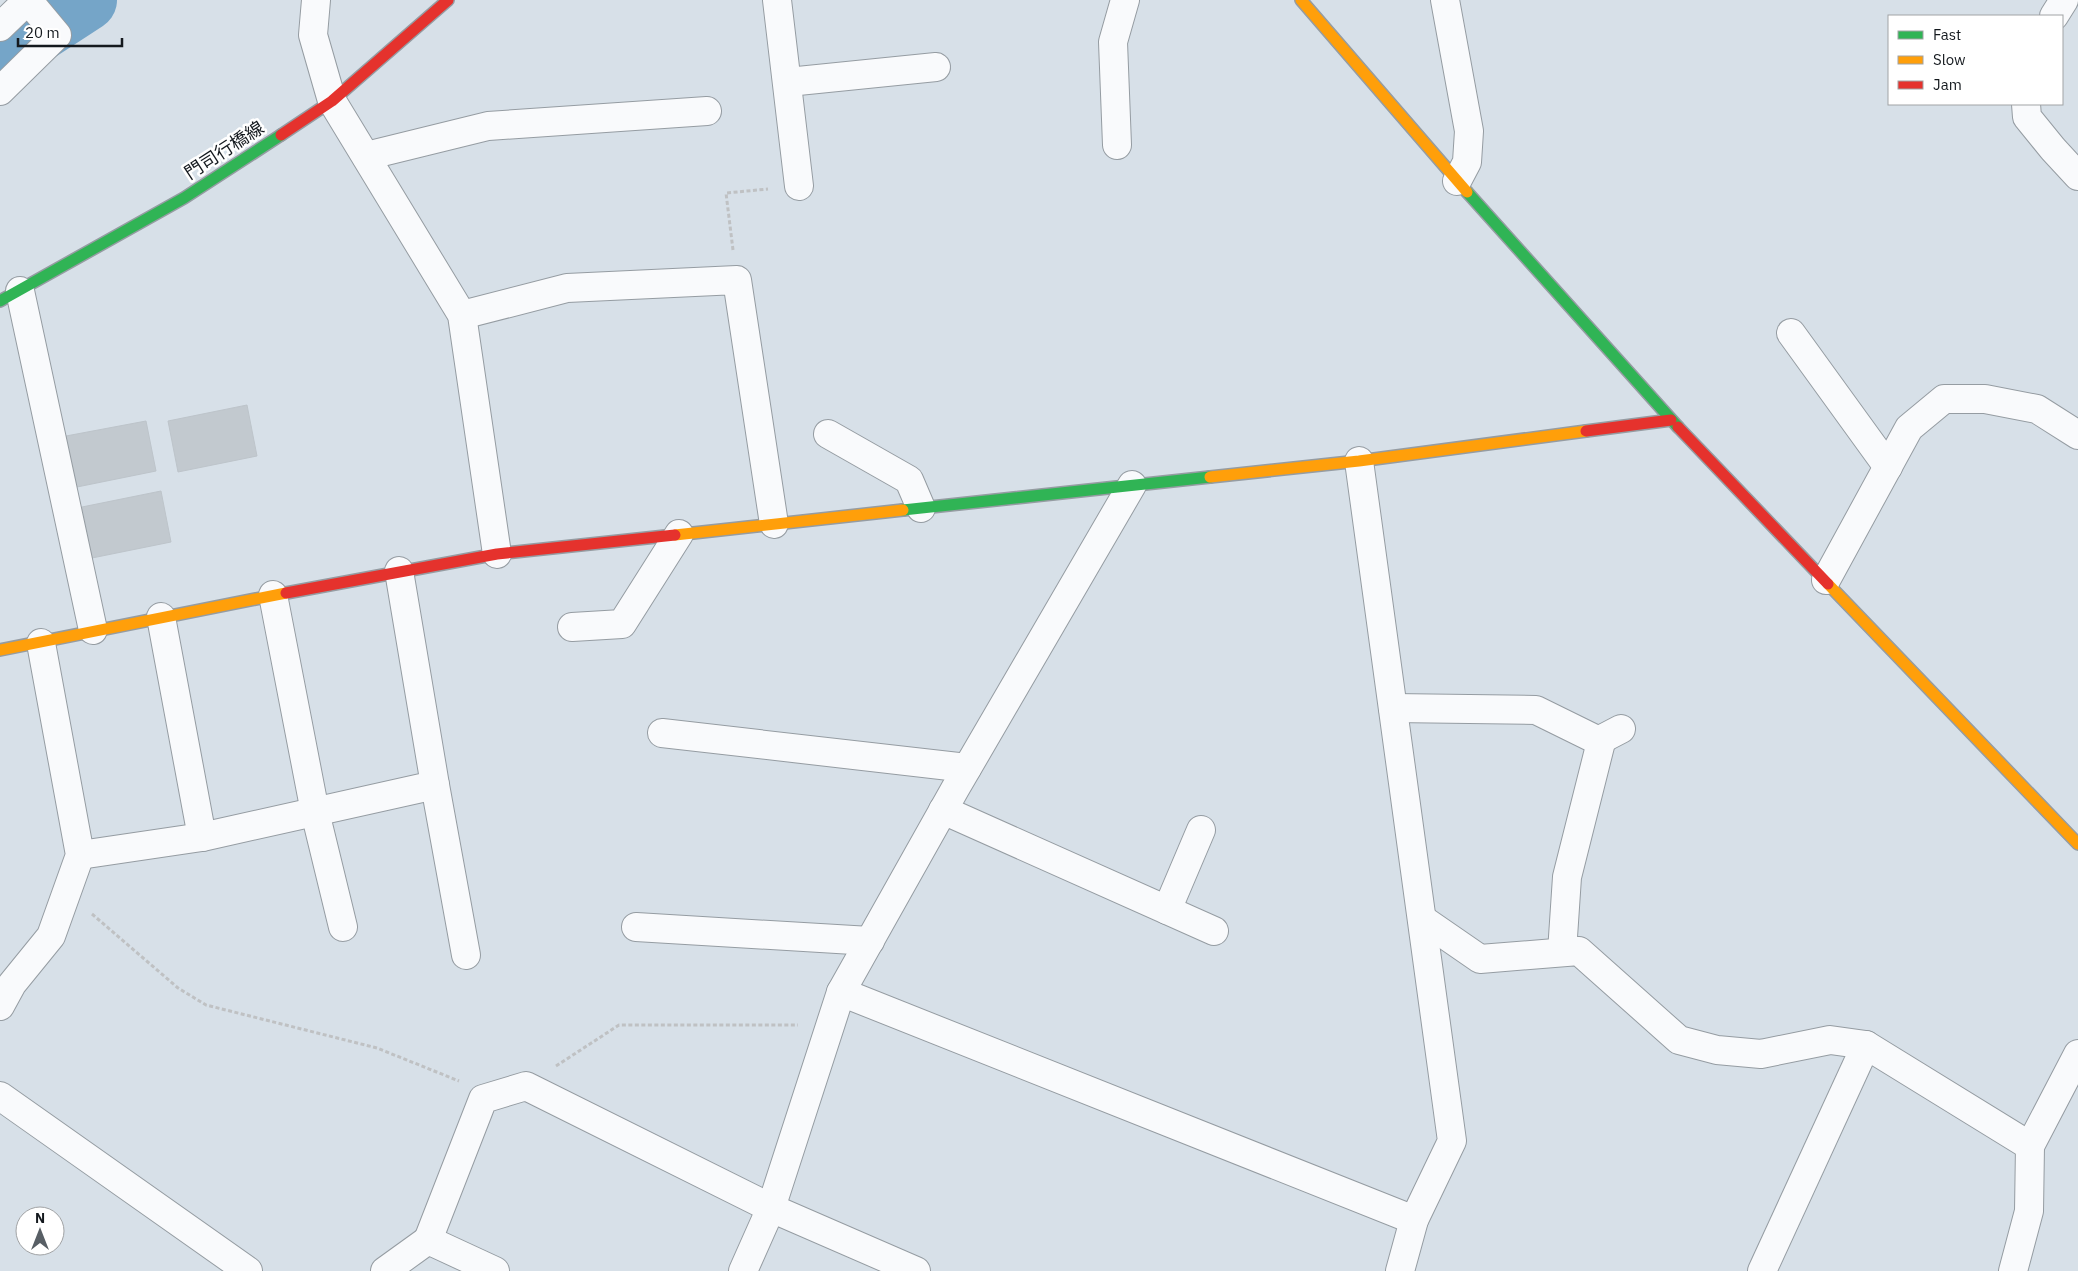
<svg xmlns="http://www.w3.org/2000/svg" width="2078" height="1271" font-family="'IBM Plex Sans','Noto Sans JP',sans-serif">
  <style>
    .lines { fill: none; stroke-linecap: round; stroke-linejoin: round }
    .river { stroke: #75a5c8; stroke-width: 62 }
    .building { fill: #c2c9cf; stroke: #bdc4ca }
    .street-casing { stroke: #959ca2; stroke-width: 30 }
    .fast-casing { stroke: #959ca2; stroke-width: 14 }
    .slow-casing { stroke: #959ca2; stroke-width: 14 }
    .jam-casing { stroke: #959ca2; stroke-width: 14 }
    .path { stroke: #bfc1c3; stroke-width: 3; stroke-dasharray: 4 2.5; stroke-linecap: butt }
    .street { stroke: #f9fafc; stroke-width: 28 }
    .fast { stroke: #30b455; stroke-width: 11 }
    .slow { stroke: #ff9f0a; stroke-width: 11 }
    .jam { stroke: #e5322d; stroke-width: 11 }
    .labels { text-anchor: middle; dominant-baseline: central; stroke-width: 5; stroke-linejoin: round; paint-order: stroke }
    .street-label { font-size: 18px; fill: #14191e; stroke: #fff }
  </style>
  <rect width="100%" height="100%" fill="#d7e0e8"/>
  <g class="lines">
    <polyline class="river" points="0,56 86,0"/>
  </g>
  <g class="building">
    <polygon points="247,405 257,456 178,472 168,421"/>
    <polygon points="146,421 156,471 77,487 66,436"/>
    <polygon points="161,491 171,542 92,558 82,507"/>
  </g>
  <g class="lines">
    <g class="street-casing">
      <g id="street">
        <polyline points="316,0 313,35 332,101 462,315 497,554"/>
        <polyline points="777,0 799,186"/>
        <polyline points="1445,0 1469,131 1467,162 1457,181"/>
        <polyline points="2054,16 2064,0"/>
        <polyline points="0,27 28,0"/>
        <polyline points="788,82 936,67"/>
        <polyline points="0,91 57,35 32,5 26,2"/>
        <polyline points="2026,104 2027,117 2053,149 2078,176"/>
        <polyline points="1117,145 1113,42 1125,0"/>
        <polyline points="366,156 488,126 707,111"/>
        <polyline points="20,291 93,630"/>
        <polyline points="462,315 567,288 737,280 774,524"/>
        <polyline points="1791,333 1888,467"/>
        <polyline points="828,434 909,480 921,508"/>
        <polyline points="1359,461 1452,1141 1414,1220 1400,1271"/>
        <polyline points="1826,580 1909,428 1944,399 1985,399 2037,409 2078,435"/>
        <polyline points="273,595 315,812 343,927"/>
        <polyline points="161,617 202,837"/>
        <polyline points="572,627 622,624 679,534"/>
        <polyline points="1393,708 1536,710 1601,742 1567,877 1562,952"/>
        <polyline points="662,733 967,768"/>
        <polyline points="1598,741 1621,729"/>
        <polyline points="435,785 466,955"/>
        <polyline points="943,810 1214,931"/>
        <polyline points="80,855 202,837 435,785 399,571"/>
        <polyline points="1167,910 1201,830"/>
        <polyline points="1422,919 1480,959 1579,951 1679,1040 1717,1050 1761,1054 1830,1040 1866,1045 2030,1146"/>
        <polyline points="636,927 870,941"/>
        <polyline points="841,992 1414,1220"/>
        <polyline points="0,1006 12,984 51,936 80,855 41,643"/>
        <polyline points="0,1096 248,1271"/>
        <polyline points="428,1240 483,1099 526,1086 771,1208 916,1271"/>
        <polyline points="385,1271 428,1240 495,1271"/>
        <polyline points="743,1271 771,1208 841,992 955,789 1132,485"/>
        <polyline points="1762,1271 1866,1045"/>
        <polyline points="2013,1271 2029,1211 2030,1146 2078,1054"/>
      </g>
    </g>
    <g class="fast-casing">
      <g id="fast">
        <polyline points="1467,192 1678,427"/>
        <polyline points="0,301 184,198 281,135"/>
        <polyline points="903,510 1210,477"/>
      </g>
    </g>
    <g class="slow-casing">
      <g id="slow">
        <polyline points="1301,0 1467,192"/>
        <polyline points="1210,477 1359,461 1586,431"/>
        <polyline points="675,535 903,510"/>
        <polyline points="1828,584 2078,844"/>
        <polyline points="0,650 286,593"/>
      </g>
    </g>
    <g class="jam-casing">
      <g id="jam">
        <polyline points="281,135 332,101 448,0"/>
        <polyline points="1678,427 1828,584"/>
        <polyline points="1586,431 1671,420"/>
        <polyline points="286,593 497,554 675,535"/>
      </g>
    </g>
    <g class="path">
      <polyline points="733,250 726,193 768,189"/>
      <polyline points="92,914 178,988 206,1005 377,1048 459,1081"/>
      <polyline points="556,1066 619,1025 798,1025"/>
    </g>
    <use href="#street" class="street"/>
    <use href="#fast" class="fast"/>
    <use href="#slow" class="slow"/>
    <use href="#jam" class="jam"/>
  </g>
  <g class="labels">
    <g class="street-label">
      <text transform="translate(224 150) rotate(-33)">門司行橋線</text>
    </g>
  </g>
  <rect x="1888" y="15" width="175" height="90" fill="#ffffff" stroke="#a1a3a5"/>
  <rect x="1898" y="31" width="25" height="8" fill="#30b455" stroke="#a1a3a5"/>
  <text x="1933" y="40" font-size="15" fill="#14191e">Fast</text>
  <rect x="1898" y="56" width="25" height="8" fill="#ff9f0a" stroke="#a1a3a5"/>
  <text x="1933" y="65" font-size="15" fill="#14191e">Slow</text>
  <rect x="1898" y="81" width="25" height="8" fill="#e5322d" stroke="#a1a3a5"/>
  <text x="1933" y="90" font-size="15" fill="#14191e">Jam</text>
  <g transform="translate(40 1231)"><circle r="24" fill="#ffffff" stroke="#a1a3a5"/>
  <path d="M0-4L9 19L0 12L-9 19Z" fill="#585f65"/>
  <text y="-8" font-size="14" font-weight="bold" text-anchor="middle" fill="#14191e">N</text>
  </g>
  <path d="M18 38v8h104v-8" fill="none" stroke="#14191e" stroke-width="2.5"/>
  <text x="25" y="38" font-size="15" fill="#14191e" stroke="#ffffff" stroke-width="4" paint-order="stroke">20 m</text>
</svg>
